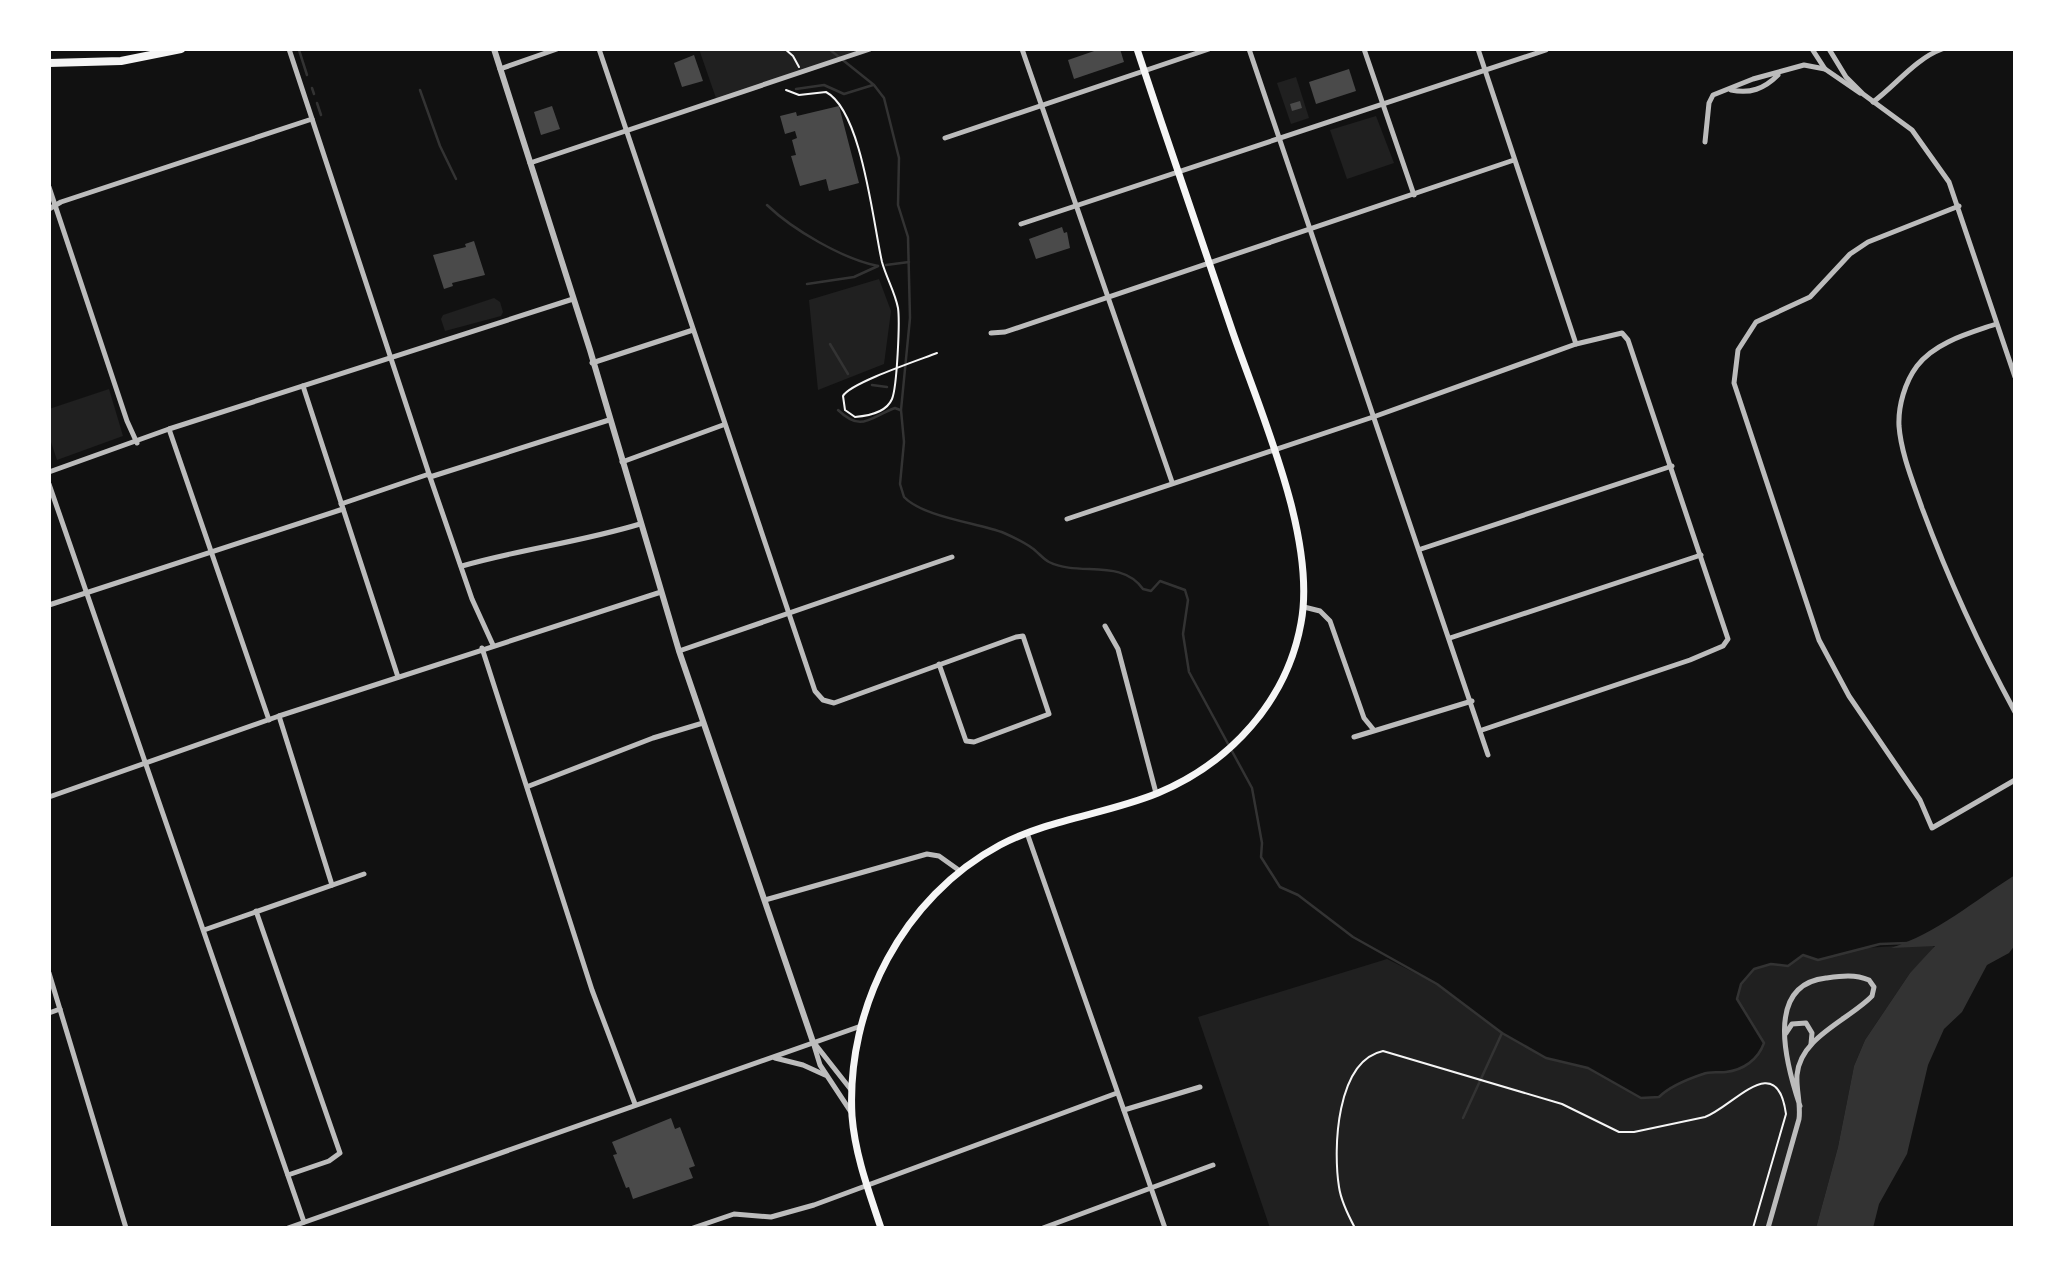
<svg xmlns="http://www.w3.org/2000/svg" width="2064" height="1277" font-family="'Space Grotesk',sans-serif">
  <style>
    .green { fill: #202020 }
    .water { fill: #333 }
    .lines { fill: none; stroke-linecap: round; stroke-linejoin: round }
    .stream { stroke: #333; stroke-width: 2.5 }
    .building { fill: #4a4a4a }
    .path { stroke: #f5f5f5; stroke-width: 2 }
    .minor { stroke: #bcbcbc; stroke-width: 5 }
    .tertiary { stroke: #bcbcbc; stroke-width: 6 }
    .secondary { stroke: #f5f5f5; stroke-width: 7 }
    .primary { stroke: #f5f5f5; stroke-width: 8 }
  </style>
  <rect width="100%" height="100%" fill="#111"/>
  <g class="green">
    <polygon points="699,49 862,49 717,101"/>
    <polygon points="1296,77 1309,118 1291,124 1277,83"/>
    <polygon points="1376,116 1394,163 1347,179 1330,130"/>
    <polygon points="879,279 891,311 884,364 818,390 809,300"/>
    <polygon points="494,298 500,302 503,312 501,316 445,331 441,319 443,315"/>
    <polygon points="109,389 123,436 57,460 49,436 49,409"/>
    <path d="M1933 944 1934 949 1910 973 1865 1040 1854 1066 1838 1147 1816 1228H1270L1198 1017 1387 959 1437 984 1502 1033 1546 1058 1588 1068 1641 1098 1658 1097C1670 1086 1688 1079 1703 1074 1710 1071 1718 1073 1726 1072 1743 1070 1758 1060 1764 1043L1737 999 1741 984 1754 969 1771 964 1788 966 1803 955 1818 960 1863 948Z"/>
  </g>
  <path class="water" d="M2015 875V945L2009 953 1987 965 1962 1012 1944 1029 1928 1065 1907 1154 1879 1204 1873 1228H1816L1838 1147 1854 1066 1865 1040 1910 973 1935 946 1891 948C1937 933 1974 901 2015 875Z"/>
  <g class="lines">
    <g class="stream">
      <path d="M829 49 874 85 884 98 899 158 898 205 908 237 910 318 901 410 904 442 900 484 904 497C923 517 978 523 1004 533 1013 537 1024 542 1032 548 1038 552 1043 559 1049 562 1079 577 1121 558 1143 589L1151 591 1160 581 1185 590 1188 600 1183 634 1189 672 1252 788 1262 843 1261 857 1280 887 1298 895 1353 937 1437 984 1502 1033 1546 1058 1588 1068 1641 1098 1659 1097C1670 1086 1688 1079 1703 1074 1710 1071 1718 1073 1726 1072 1743 1070 1758 1060 1764 1043L1737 999 1741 984 1754 969 1771 964 1788 966 1803 955 1818 960 1880 944 1908 943"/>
      <polyline points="299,50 307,75"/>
      <polyline points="312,88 314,94"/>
      <polyline points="796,89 824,85 844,94 873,85"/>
      <polyline points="420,90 440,146 456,179"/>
      <polyline points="317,103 321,115"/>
      <path d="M767 205C793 230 843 259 878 266"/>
      <polyline points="886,265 909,262"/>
      <polyline points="807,284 854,277 878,266"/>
      <polyline points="830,344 848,374"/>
      <polyline points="872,385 887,387"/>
      <path d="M838 410C862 433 870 417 895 408L900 410"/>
      <polyline points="1463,1118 1502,1033"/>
    </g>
  </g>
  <g class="building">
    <polygon points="1100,49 1120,49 1124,62 1074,79 1068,60"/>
    <polygon points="694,55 703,81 682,87 674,63"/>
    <polygon points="1349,69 1356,91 1316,104 1309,82"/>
    <polygon points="1300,101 1302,108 1292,111 1290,104"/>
    <polygon points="552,106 560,129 541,135 534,112"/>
    <polygon points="839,106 859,183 829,191 826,179 800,186 791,156 796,155 792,140 797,138 795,131 785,134 780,116 796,112 797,116"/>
    <polygon points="1062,227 1064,233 1067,232 1070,248 1036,259 1029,239"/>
    <polygon points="474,241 485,275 452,283 453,286 444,289 433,255 466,247 465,244"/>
    <polygon points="671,1118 675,1129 680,1127 695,1166 689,1168 693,1178 633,1199 629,1187 626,1188 613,1155 617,1154 612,1142"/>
  </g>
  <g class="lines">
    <g class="path">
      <polyline points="785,49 793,56 799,67"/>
      <path d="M786 90 799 95 826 92C862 111 873 223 882 262 886 277 895 292 898 308 900 322 897 387 892 399 886 413 868 416 855 417L845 410 843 396C850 383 919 360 937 353"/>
      <path d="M1355 1228C1348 1215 1341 1201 1339 1187 1333 1149 1336 1061 1383 1051L1562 1104 1619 1132H1634L1705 1117C1733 1107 1777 1048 1786 1114L1753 1228"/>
    </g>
    <g class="minor">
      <polyline points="289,49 430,477 472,599 493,645"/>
      <polyline points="599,49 815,691 823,700 834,703 1016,637 1023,636 1049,714 974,742 966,741 939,664"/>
      <polyline points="1022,49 1172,482"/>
      <polyline points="1249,49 1488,755"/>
      <polyline points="1364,49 1414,195"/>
      <polyline points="1478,49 1576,344"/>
      <polyline points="1812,49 1825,69 1860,93"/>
      <polyline points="1829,49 1846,77 1863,94 1912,130 1949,182 2015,377"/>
      <polyline points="500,69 557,49"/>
      <path d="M1731 90C1750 94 1764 89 1778 75"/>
      <path d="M1873 102C1896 85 1915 59 1942 49"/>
      <polyline points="945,138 1209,49"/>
      <polyline points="1705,142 1709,103 1713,95 1753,79 1804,65 1825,69"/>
      <polyline points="530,163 870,49"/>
      <polyline points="49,187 127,421 137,443"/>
      <polyline points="1959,206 1868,242 1850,254 1810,297 1756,322 1738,350 1734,383 1819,640 1849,696 1920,800 1932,828 2015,780"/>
      <polyline points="49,209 61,202 312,119"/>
      <polyline points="1021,224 1546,50"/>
      <path d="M1996 324C1970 333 1935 342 1917 366 1905 382 1898 406 1899 426 1901 453 1913 482 1922 508 1948 578 1979 646 2015 712"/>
      <polyline points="991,333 1005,332 1514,160"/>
      <polyline points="592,363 693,330"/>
      <polyline points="303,386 398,677"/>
      <polyline points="169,429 269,720"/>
      <polyline points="622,462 723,425"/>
      <polyline points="49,472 169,429 573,299"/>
      <polyline points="430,477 609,420"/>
      <polyline points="49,484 304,1222"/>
      <polyline points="341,504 429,474"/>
      <polyline points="1067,519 1376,416 1576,344 1622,333 1628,340 1728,639 1723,646 1690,660 1482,730"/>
      <polyline points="1421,549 1672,466"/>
      <path d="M462 566C521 549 581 542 640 524"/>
      <polyline points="49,605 343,509"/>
      <polyline points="1304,607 1320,611 1330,621 1364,718 1373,729"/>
      <polyline points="1105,626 1118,649 1156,793"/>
      <polyline points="1450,638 1701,555"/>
      <polyline points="482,648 592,990 635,1104"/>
      <polyline points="679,651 952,557"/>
      <polyline points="279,716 332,885"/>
      <polyline points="1354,737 1472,701"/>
      <polyline points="529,786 653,738 703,723"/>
      <polyline points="49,797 279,716 661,592"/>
      <polyline points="1027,833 1165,1228"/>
      <polyline points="765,900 927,854 939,856 960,871"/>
      <polyline points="256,911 340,1153 329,1161 288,1175"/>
      <polyline points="204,930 364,874"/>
      <polyline points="49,973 126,1228"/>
      <polyline points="49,1013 60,1009"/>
      <polyline points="1786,1033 1792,1024 1806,1023 1812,1033 1811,1044"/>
      <polyline points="813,1042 820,1065 851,1112"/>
      <polyline points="815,1044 852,1091"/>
      <polyline points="775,1058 803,1065 825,1075"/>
      <polyline points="1124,1110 1200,1087"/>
      <polyline points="288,1228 861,1026"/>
      <polyline points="693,1228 734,1214 771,1217 814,1205 1117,1093"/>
      <polyline points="1043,1228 1213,1165"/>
      <path d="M1768 1228 1799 1119C1801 1104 1796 1089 1797 1075 1800 1037 1849 1020 1872 996L1874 987 1869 980C1855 974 1841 976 1826 978 1763 985 1787 1067 1800 1106"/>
    </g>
    <polyline class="tertiary" points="494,49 590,350 679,651 813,1042"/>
    <path class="secondary" d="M881 1228C869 1192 855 1155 852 1116 846 1007 903 897 1000 845 1049 819 1107 814 1158 793 1230 763 1287 701 1301 623 1317 538 1260 412 1232 330 1200 237 1168 143 1137 49"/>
    <polyline class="primary" points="49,63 121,61 181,49"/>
  </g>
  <rect width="2064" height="1277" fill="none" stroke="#ffffff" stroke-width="102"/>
</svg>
